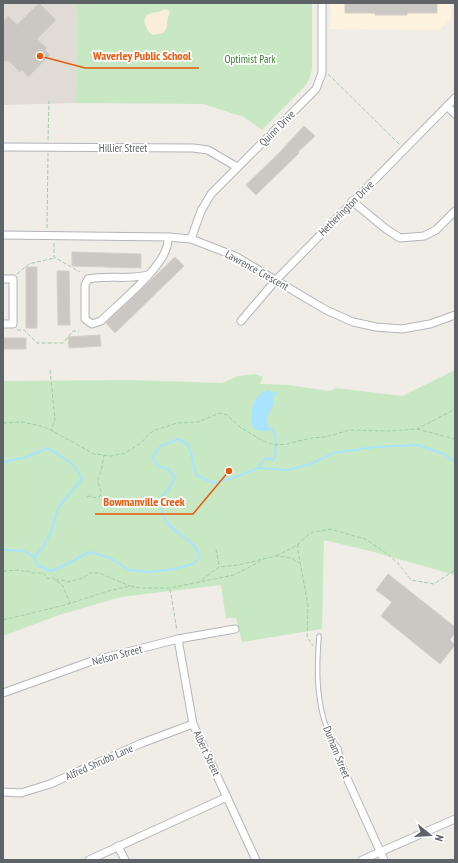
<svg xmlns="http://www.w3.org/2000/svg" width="458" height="863" font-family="'PT Sans Narrow',sans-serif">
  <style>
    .commercial { fill: #fef3de }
    .education { fill: #e0dcd5 }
    .green { fill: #c7e8c3 }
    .sand { fill: #fbeed7 }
    .water { fill: #a8e3ff }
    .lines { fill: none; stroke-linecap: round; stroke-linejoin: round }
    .stream { stroke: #a8e3ff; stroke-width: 2 }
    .building { fill: #cbc8c3; stroke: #d5cec5 }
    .lane-casing { stroke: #b2b5b9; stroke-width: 5.5 }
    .street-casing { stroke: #b2b5b9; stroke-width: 9 }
    .path { stroke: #9dcca5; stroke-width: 1; stroke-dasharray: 4 2; stroke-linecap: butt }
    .lane { stroke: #fff; stroke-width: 3.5 }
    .street { stroke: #fff; stroke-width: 7 }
    .labels { text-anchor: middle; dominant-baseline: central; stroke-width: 3.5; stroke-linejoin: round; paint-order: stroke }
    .park-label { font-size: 11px; fill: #388132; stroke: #fff }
    .street-label { font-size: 11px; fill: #5e6367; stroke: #fff }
    .leader { fill: none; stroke: #e8590c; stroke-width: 1.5 }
    .callout-dot { fill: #e8590c; stroke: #fff; stroke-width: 1.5 }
    .callout-label { font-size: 12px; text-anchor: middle; font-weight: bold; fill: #e8590c; stroke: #fff; stroke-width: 3.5; stroke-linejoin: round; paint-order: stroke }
  </style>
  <rect width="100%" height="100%" fill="#f0ede7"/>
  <polygon class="commercial" points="331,3 451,3 451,19 439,30 330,29"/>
  <polygon class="education" points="3,3 77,3 76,103 3,105"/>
  <g class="green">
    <polygon points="77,3 312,3 312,69 310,77 306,85 262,130 244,117 203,104 76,103"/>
    <polygon points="455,370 455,575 374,552 324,540 322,629 242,642 236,618 226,618 221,585 121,597 59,615 3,636 3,381 133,380 222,383 238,376 255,374 263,377 260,384 288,385 330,391 336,388 402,396"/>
  </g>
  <path class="sand" d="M165 9 170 11C170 13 169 15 168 17 166 23 169 28 163 33L153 35C148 32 147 29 145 24 141 11 158 14 165 9Z"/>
  <path class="water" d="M268 390 273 393 277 392V393L273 397V405L266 419 268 427 272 429C265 433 260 431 253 428 249 414 252 395 268 390Z"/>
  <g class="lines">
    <g class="stream">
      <path d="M3 463 7 461 27 457 47 448C61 456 76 463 82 479L58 508 52 530 43 547 34 557 37 565 51 571 69 563 89 552 110 558 129 570 150 572 173 569 193 564 199 558C198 539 171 534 164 518 162 512 161 505 160 499L170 487 175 477 168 469 158 466 152 457 161 446 178 439 189 445 196 475 213 483 238 476 258 468 287 470 311 464 333 453 375 447 417 445 444 454 455 462"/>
      <polyline points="258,468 265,458 273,460 275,458 276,436 272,429"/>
      <polyline points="3,550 24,551 34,557"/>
    </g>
  </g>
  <g class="building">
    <polygon points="39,3 56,20 37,39 47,48 45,50 50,55 28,77 22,70 20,72 9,61 3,61 3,22 8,16 17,25"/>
    <polygon points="345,3 437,3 437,13 407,13 407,15 375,15 375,13 345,13"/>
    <polygon points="304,126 315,136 298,152 299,153 256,195 246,185 279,153"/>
    <polygon points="72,252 141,254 141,268 72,266"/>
    <polygon points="175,257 184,266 115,333 106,323"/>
    <rect x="26" y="267" width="11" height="61"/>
    <polygon points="57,271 69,271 70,325 58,325"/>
    <polygon points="100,335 101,346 69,348 68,337"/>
    <rect x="3" y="338" width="23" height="11"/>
    <polygon points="388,574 455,627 455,633 450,640 455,645 440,664 381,616 392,602 376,590"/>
  </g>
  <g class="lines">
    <g class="lane-casing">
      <path id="lane" d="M319 636C317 664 316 693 324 720 327 730 333 739 337 748"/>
    </g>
    <g class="street-casing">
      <g id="street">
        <polyline points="447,106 455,114"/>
        <polyline points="3,147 193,148 208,150 237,167"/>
        <polyline points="352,201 386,229 400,238 424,236 436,230 455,211"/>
        <polyline points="3,235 168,237 191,239 235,256 326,310 353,322 376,327 402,329 430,324 455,315"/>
        <polyline points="191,239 201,211 211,194 316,89 322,73 322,3"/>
        <path d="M148 275C128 280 108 275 88 279L85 285V319L92 324 101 321C117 305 160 270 166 249 168 246 168 241 168 237"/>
        <polyline points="3,279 13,279 13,324 3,324"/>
        <polyline points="241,321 276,280 455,98"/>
        <polyline points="178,639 193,724 256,860"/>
        <polyline points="3,693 92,661 178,639 235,629"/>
        <polyline points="337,748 341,765 384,860"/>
        <polyline points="3,792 21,793 50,784 142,743 193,724"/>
        <polyline points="118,846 125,860"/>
        <polyline points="89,860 227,797"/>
        <polyline points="362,860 455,819"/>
      </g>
    </g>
    <g class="path">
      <polyline points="328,74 400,145"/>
      <polyline points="48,140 49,101"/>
      <polyline points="47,228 48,153"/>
      <polyline points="54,243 54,257 80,272"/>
      <polyline points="17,274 29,264 54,258"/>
      <polyline points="17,330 24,330 37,343 63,343 73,331 79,331"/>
      <polyline points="50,370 55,420 51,430"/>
      <polyline points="3,423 22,422 41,426 51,430 94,454 111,456 125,453 141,443 149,434 155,430 177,423 199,422 219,413 227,415 240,427 250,433 263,441 274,445 288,444 294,442 311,438 325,437 350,430 388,431 417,429 455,409"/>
      <polyline points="417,429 455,439"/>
      <polyline points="87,497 89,496 96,498 100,496 101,492 98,482 98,478 101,472 104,455"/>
      <polyline points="298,544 298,551 308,605 307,637 313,646"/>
      <polyline points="216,549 219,566"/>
      <polyline points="276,556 296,546 310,533 330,529 365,539 382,550 398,563 411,580 434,584 455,570"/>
      <polyline points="3,571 21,570 25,572 28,571 31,573 44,573 47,578 49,579 52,577 63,586 70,603"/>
      <polyline points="55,580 62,580 68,582 83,578 90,573 99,573 130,586"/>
      <polyline points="202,580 219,567 238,565 276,556 292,558 299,563"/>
      <polyline points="170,589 177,631"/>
      <polyline points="3,620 65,605 108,591 131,586 139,588 170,588 234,575 261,561"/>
    </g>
    <use href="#lane" class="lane"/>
    <use href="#street" class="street"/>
  </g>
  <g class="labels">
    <g class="park-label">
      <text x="250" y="59">Optimist Park</text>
    </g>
    <g class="street-label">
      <text transform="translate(277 128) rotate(-45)">Quinn Drive</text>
      <text x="123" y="148">Hillier Street</text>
      <text transform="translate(346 208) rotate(-45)">Hetherington Drive</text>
      <text transform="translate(257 270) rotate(29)">Lawrence Crescent</text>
      <text transform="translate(117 655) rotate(-15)">Nelson Street</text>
      <text transform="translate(337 752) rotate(68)">Durham Street</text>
      <text transform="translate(207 753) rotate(65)">Albert Street</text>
      <text transform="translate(99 762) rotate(-24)">Alfred Shrubb Lane</text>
    </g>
  </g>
  <path class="leader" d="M40 56L85 68H199M229 471L193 514H95"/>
  <g class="callout-dot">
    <circle cx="40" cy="56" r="4"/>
    <circle cx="229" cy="471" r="4"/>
  </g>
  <g class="callout-label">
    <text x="142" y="60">Waverley Public School</text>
    <text x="144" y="506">Bowmanville Creek</text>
  </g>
  <rect width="458" height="863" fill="none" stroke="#5e6367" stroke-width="8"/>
  <g transform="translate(430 835) rotate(108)" stroke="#ffffff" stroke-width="3" paint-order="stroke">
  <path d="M0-3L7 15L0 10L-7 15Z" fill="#5e6367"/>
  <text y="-6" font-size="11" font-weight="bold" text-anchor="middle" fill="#5e6367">N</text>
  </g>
</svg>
